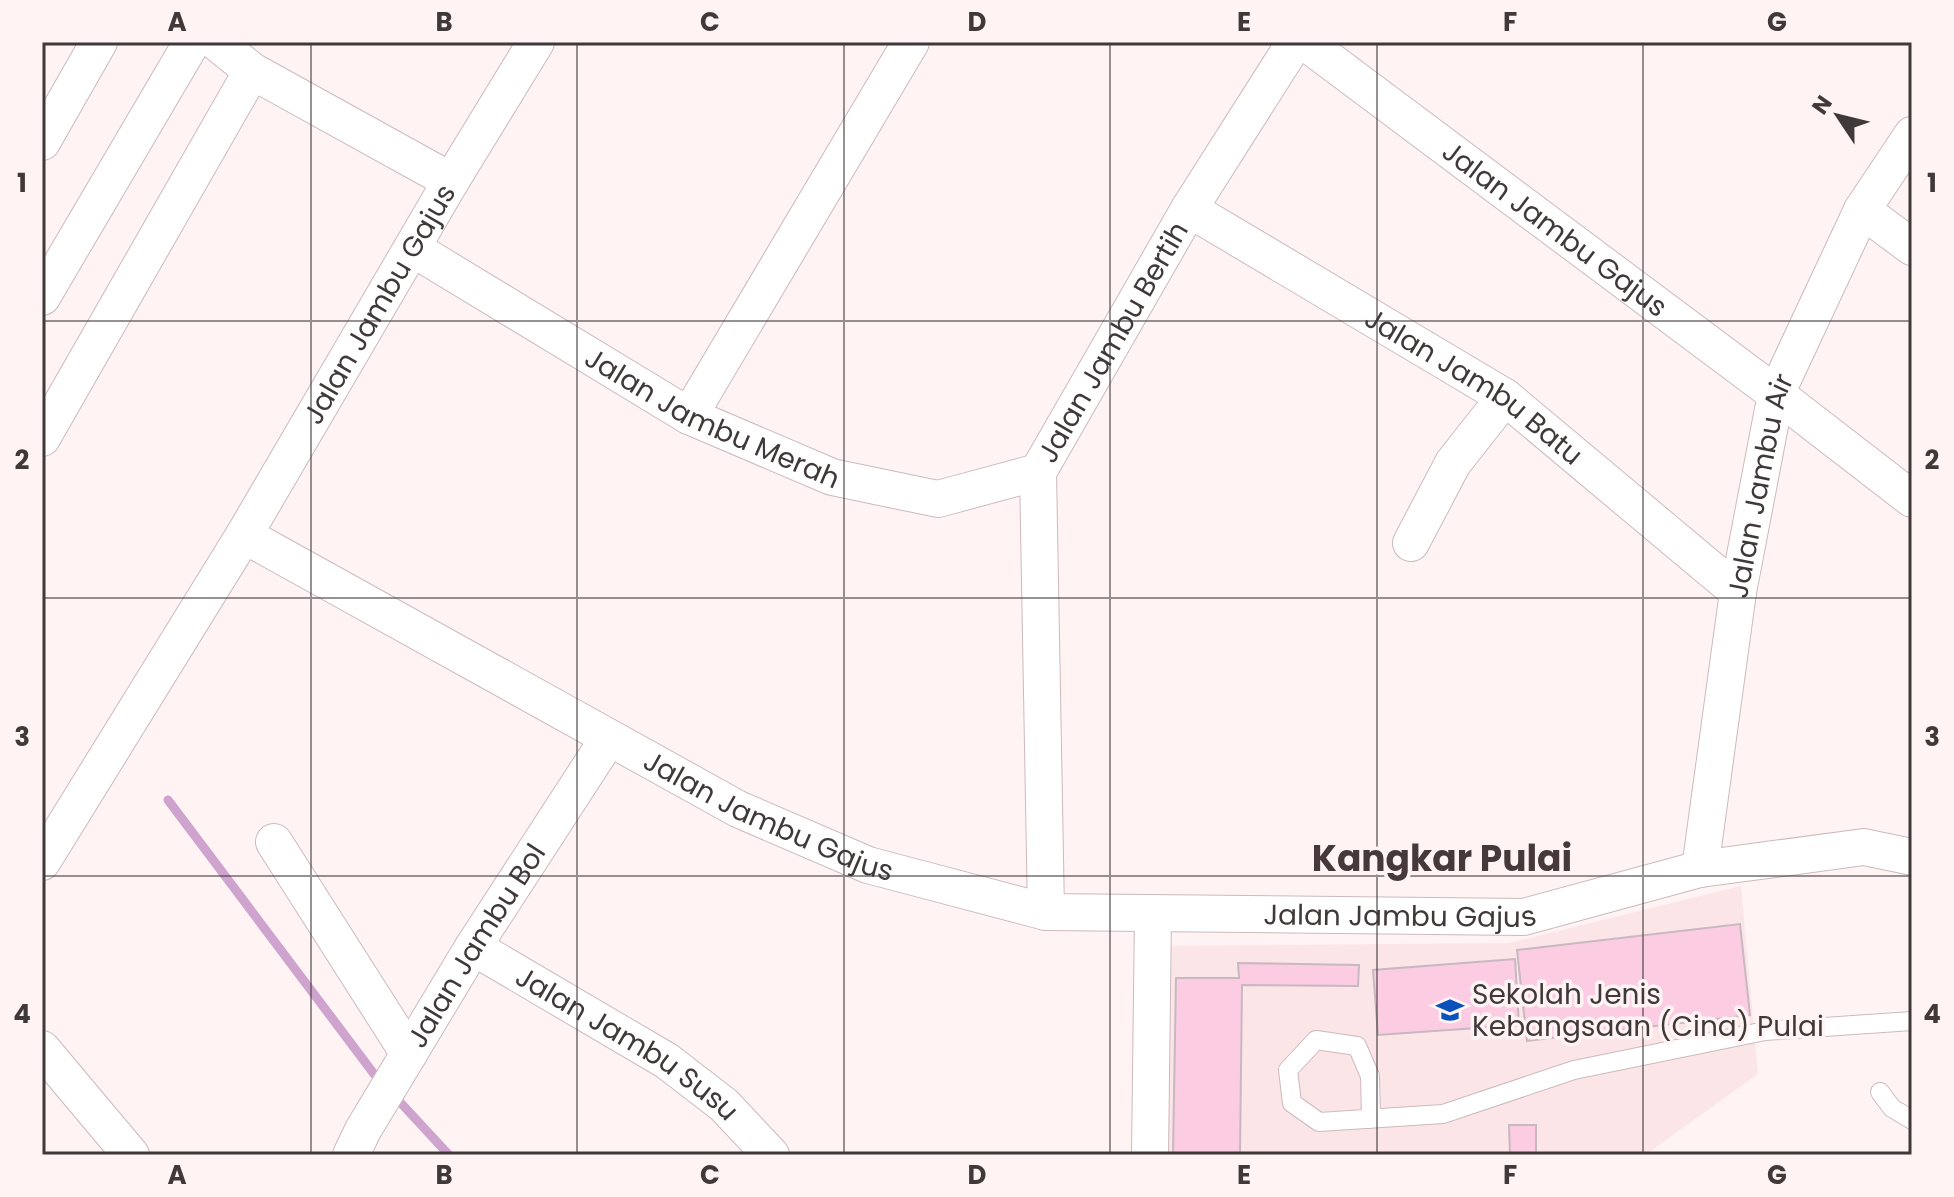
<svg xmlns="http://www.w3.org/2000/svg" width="1954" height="1197" font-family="Poppins,sans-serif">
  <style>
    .built { fill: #fbe5e7 }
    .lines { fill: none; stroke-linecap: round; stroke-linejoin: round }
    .stream { stroke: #cea3ce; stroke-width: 9 }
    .building { fill: #fccce3; stroke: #c8b8bf; stroke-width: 2 }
    .lane-casing { stroke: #ccbabc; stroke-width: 20 }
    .street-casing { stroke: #ccbabc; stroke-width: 38 }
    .lane { stroke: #fff; stroke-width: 18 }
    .street { stroke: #fff; stroke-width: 36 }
    .grid { fill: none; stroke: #40393a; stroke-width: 2; stroke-opacity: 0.55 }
    .labels { text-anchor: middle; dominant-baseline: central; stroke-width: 7; stroke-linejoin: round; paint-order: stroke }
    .street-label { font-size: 28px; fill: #40393a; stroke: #fff3f4 }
    .poi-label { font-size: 28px; fill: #40393a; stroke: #fff3f4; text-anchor: start }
    .district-label { font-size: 36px; font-weight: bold; fill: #47393b; stroke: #fff3f4 }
    .neatline { fill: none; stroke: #40393a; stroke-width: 3 }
    .grid-label { font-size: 26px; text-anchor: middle; font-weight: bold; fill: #40393a }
  </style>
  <rect width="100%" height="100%" fill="#fff3f4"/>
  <polygon class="built" points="1741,886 1758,1074 1645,1155 1147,1155 1149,946 1509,943"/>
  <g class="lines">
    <g class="stream">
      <polyline points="168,800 374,1074"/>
      <polyline points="399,1101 449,1155"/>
    </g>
  </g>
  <g class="building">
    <polygon points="1740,924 1750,1015 1527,1041 1517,950"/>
    <polygon points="1515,959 1519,1025 1378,1035 1373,970"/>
    <polygon points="1238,963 1359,965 1358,986 1242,985 1240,1155 1173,1155 1176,978 1239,978"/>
    <polygon points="1509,1125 1536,1125 1536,1155 1510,1155"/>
  </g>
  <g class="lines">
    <g class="lane-casing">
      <g id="lane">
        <polyline points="1880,1092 1892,1108 1912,1120"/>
        <polyline points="1371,1119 1370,1076 1357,1046 1316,1040 1288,1070 1292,1103 1319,1122 1443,1114 1574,1070 1765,1031 1912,1021"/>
      </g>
    </g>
    <g class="street-casing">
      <g id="street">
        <polyline points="216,42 252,71 451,181"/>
        <path id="s1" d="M1305 42 1776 394 1912 499"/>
        <polyline points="42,142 99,42"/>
        <path id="s2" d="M1189 209 1505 397 1738 592"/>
        <polyline points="1862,210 1912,247"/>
        <path id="s3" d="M412 248 689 416 832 477 938 499 1038 472"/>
        <polyline points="42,297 192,42"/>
        <polyline points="689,416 911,42"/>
        <polyline points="42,438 252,71"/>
        <path id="s4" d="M244 535 738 809 868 865 1046 912 1524 917 1700 869 1864 847 1912 857"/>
        <polyline points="1411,543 1453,463 1505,397"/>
        <polyline points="274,842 409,1054"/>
        <path id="s5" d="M42 862 244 535 451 181 536 42"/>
        <path id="s6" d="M1700 869 1738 592 1776 394 1862 210 1912 135"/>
        <path id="s7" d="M1046 912 1038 472 1189 209 1295 42"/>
        <path id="s8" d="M473 947 667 1061 724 1105 771 1155"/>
        <polyline points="42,1049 131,1155"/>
        <path id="s9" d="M351 1155 363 1130 473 947 608 739"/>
        <polyline points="1150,1155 1153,913"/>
      </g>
    </g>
    <use href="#lane" class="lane"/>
    <use href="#street" class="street"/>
  </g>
  <path class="grid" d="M311 42V1155M577 42V1155M844 42V1155M1110 42V1155M1377 42V1155M1643 42V1155M42 321H1912M42 598H1912M42 876H1912"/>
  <defs>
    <g id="school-bare" transform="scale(2.16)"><path d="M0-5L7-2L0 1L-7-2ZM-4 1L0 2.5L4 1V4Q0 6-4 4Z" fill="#0951bb" stroke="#fff3f4" stroke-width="2.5" paint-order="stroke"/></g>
  </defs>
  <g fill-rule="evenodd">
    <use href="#school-bare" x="1450" y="1010"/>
  </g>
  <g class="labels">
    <g class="street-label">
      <text stroke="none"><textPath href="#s1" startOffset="312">Jalan Jambu Gajus</textPath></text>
      <text stroke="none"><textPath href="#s5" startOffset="652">Jalan Jambu Gajus</textPath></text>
      <text stroke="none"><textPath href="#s7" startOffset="590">Jalan Jambu Bertih</textPath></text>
      <text stroke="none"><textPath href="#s2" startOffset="336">Jalan Jambu Batu</textPath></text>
      <text stroke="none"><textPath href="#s3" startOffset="346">Jalan Jambu Merah</textPath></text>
      <text stroke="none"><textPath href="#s6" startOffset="388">Jalan Jambu Air</textPath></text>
      <text stroke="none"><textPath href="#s4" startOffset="596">Jalan Jambu Gajus</textPath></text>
      <text stroke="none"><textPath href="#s4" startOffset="1244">Jalan Jambu Gajus</textPath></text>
      <text stroke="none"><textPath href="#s9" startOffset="244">Jalan Jambu Bol</textPath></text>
      <text stroke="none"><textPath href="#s8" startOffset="182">Jalan Jambu Susu</textPath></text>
    </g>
    <g class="poi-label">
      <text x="1472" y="994">Sekolah Jenis<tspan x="1472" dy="32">Kebangsaan (Cina) Pulai</tspan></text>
    </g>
    <g class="district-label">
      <text x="1442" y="858">Kangkar Pulai</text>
    </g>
  </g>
  <rect width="1954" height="1197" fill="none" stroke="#fff3f4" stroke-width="88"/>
  <g transform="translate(1838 116) rotate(305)" stroke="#fff3f4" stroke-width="6" paint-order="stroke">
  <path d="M0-6L14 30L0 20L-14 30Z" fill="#40393a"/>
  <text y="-12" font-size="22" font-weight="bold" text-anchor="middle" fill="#40393a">N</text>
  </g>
  <rect x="44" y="44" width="1866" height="1109" class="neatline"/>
  <g class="grid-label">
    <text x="177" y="31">A</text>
    <text x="444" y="31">B</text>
    <text x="710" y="31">C</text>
    <text x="977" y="31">D</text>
    <text x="1244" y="31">E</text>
    <text x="1510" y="31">F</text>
    <text x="1777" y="31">G</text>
    <text x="22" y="192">1</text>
    <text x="1932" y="192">1</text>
    <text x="22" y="469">2</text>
    <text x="1932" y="469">2</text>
    <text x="22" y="746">3</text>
    <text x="1932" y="746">3</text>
    <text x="22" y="1023">4</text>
    <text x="1932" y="1023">4</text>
    <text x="177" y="1184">A</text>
    <text x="444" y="1184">B</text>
    <text x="710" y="1184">C</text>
    <text x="977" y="1184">D</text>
    <text x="1244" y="1184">E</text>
    <text x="1510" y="1184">F</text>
    <text x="1777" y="1184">G</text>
  </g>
</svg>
